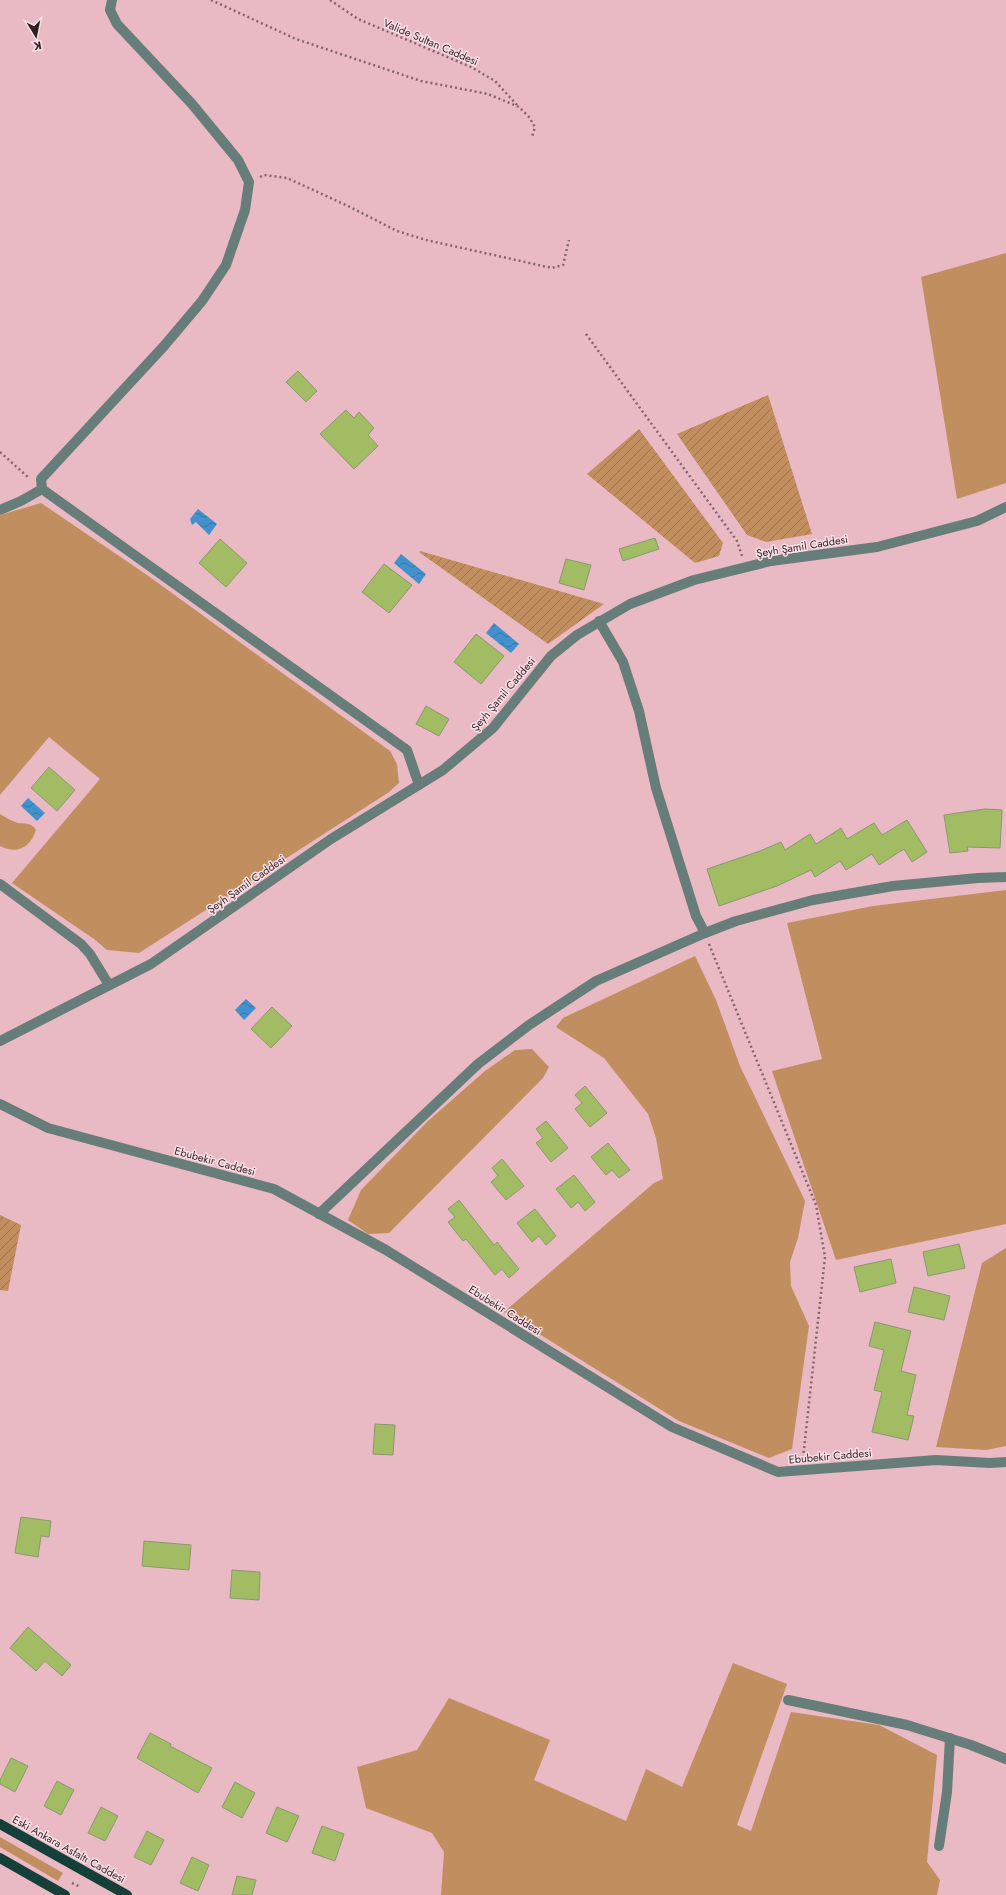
<svg xmlns="http://www.w3.org/2000/svg" width="1006" height="1895" font-family="Jost,sans-serif">
  <style>
    .grass { fill: #c18e5f }
    .garden { fill: url(#garden-furrows) }
    .water { fill: url(#water-waves) }
    .building { fill: #a2bc64; stroke: #8b9871 }
    .lines { fill: none; stroke-linecap: round; stroke-linejoin: round }
    .path { stroke: #85656d; stroke-width: 2.5; stroke-dasharray: 2 3; stroke-linecap: butt }
    .minor { stroke: #677d79; stroke-width: 10 }
    .major { stroke: #15403a; stroke-width: 10 }
    .labels { text-anchor: middle; dominant-baseline: central; stroke-width: 3; stroke-linejoin: round; paint-order: stroke }
    .street-label { font-size: 11px; fill: #311f24; stroke: #fae1e7 }
  </style>
  <defs>
    <pattern id="garden-furrows" width="10" height="10" patternUnits="userSpaceOnUse"><rect width="10" height="10" fill="#c18e5f"/><path d="M-1 1l2-2M0 10L10 0M9 11l2-2" fill="none" stroke="#9d734e"/></pattern>
    <pattern id="water-waves" width="16" height="10" patternUnits="userSpaceOnUse"><rect width="16" height="10" fill="#4192cc"/><path d="M0 5q4-4 8 0t8 0" fill="none" stroke="#3777a5"/></pattern>
  </defs>
  <rect width="100%" height="100%" fill="#e9b9c4"/>
  <g class="grass">
    <polygon points="1006,253 1006,483 957,499 921,277"/>
    <polygon points="41,503 147,575 390,751 397,764 399,783 389,792 139,953 107,950 94,939 12,883 100,779 49,737 0,795 0,515"/>
    <path d="M0 814C5 817 12 821 18 823 25 824 31 822 36 830 31 847 17 855 0 846Z"/>
    <polygon points="1006,890 1006,1224 836,1260 772,1071 822,1059 787,923 873,906"/>
    <polygon points="695,956 716,1000 740,1066 805,1201 798,1238 790,1262 791,1286 809,1326 792,1449 769,1458 679,1421 504,1312 654,1183 663,1179 656,1138 648,1114 604,1058 556,1027 563,1018"/>
    <polygon points="532,1049 549,1067 543,1078 389,1233 368,1234 348,1220 361,1190 428,1121 485,1071 515,1050"/>
    <polygon points="1006,1248 1006,1446 986,1450 936,1447 982,1263"/>
    <polygon points="733,1663 787,1684 737,1825 751,1831 791,1712 879,1725 937,1755 927,1862 940,1880 937,1895 441,1895 444,1852 432,1833 366,1808 357,1767 417,1750 449,1698 550,1740 534,1780 626,1821 646,1769 682,1787"/>
    <polygon points="0,1837 63,1873 58,1881 0,1847"/>
  </g>
  <g class="garden">
    <polygon points="768,395 812,534 766,542 747,535 677,434"/>
    <polygon points="639,429 723,543 719,556 695,563 587,474"/>
    <polygon points="420,551 604,604 548,644 419,552"/>
    <polygon points="0,1215 21,1225 8,1291 0,1290"/>
  </g>
  <g class="water">
    <polygon points="198,509 217,524 209,535 196,522 192,525 190,519"/>
    <polygon points="401,554 426,574 419,584 394,563"/>
    <polygon points="494,623 519,644 511,653 486,633"/>
    <polygon points="28,798 45,813 37,821 21,806"/>
    <polygon points="246,999 256,1008 244,1020 235,1010"/>
  </g>
  <g class="building">
    <polygon points="298,371 317,391 306,402 286,382"/>
    <polygon points="346,410 354,418 359,412 374,428 368,435 378,446 354,469 320,434"/>
    <polygon points="655,538 659,549 623,561 619,549"/>
    <polygon points="220,539 247,563 226,587 199,563"/>
    <polygon points="566,559 591,565 584,590 559,583"/>
    <polygon points="384,564 412,585 389,613 362,592"/>
    <polygon points="476,634 504,656 481,684 454,662"/>
    <polygon points="426,706 449,719 439,736 416,724"/>
    <polygon points="49,767 75,790 57,811 31,788"/>
    <polygon points="985,809 1002,810 1000,848 967,847 968,851 950,853 944,815"/>
    <polygon points="907,820 927,852 912,862 904,849 879,865 872,854 846,870 840,861 815,877 811,870 777,886 719,906 707,869 760,851 781,842 785,850 810,834 816,844 841,828 847,839 874,823 882,835"/>
    <polygon points="272,1007 292,1026 271,1048 251,1029"/>
    <polygon points="585,1086 607,1113 590,1127 575,1109 582,1103 575,1095"/>
    <polygon points="546,1121 568,1148 551,1162 536,1143 543,1138 536,1129"/>
    <polygon points="608,1143 630,1170 619,1178 612,1170 606,1175 591,1157"/>
    <polygon points="502,1159 524,1186 506,1200 491,1182 498,1176 492,1168"/>
    <polygon points="574,1175 595,1202 585,1211 578,1202 571,1208 556,1189"/>
    <polygon points="459,1200 494,1245 497,1242 519,1269 509,1278 502,1269 495,1275 466,1239 463,1241 448,1222 455,1217 448,1209"/>
    <polygon points="535,1209 556,1236 546,1245 539,1236 532,1242 517,1223"/>
    <polygon points="959,1244 965,1268 928,1276 923,1252"/>
    <polygon points="891,1259 896,1283 860,1292 854,1267"/>
    <polygon points="914,1287 950,1296 944,1320 908,1312"/>
    <polygon points="875,1322 911,1331 901,1371 916,1375 907,1415 914,1416 908,1440 872,1432 882,1392 874,1390 884,1350 869,1346"/>
    <polygon points="375,1424 395,1425 393,1455 373,1454"/>
    <polygon points="21,1517 51,1521 49,1537 41,1536 38,1557 15,1553"/>
    <polygon points="144,1541 191,1545 189,1570 142,1566"/>
    <polygon points="232,1570 260,1572 259,1600 230,1598"/>
    <polygon points="28,1627 71,1665 62,1676 45,1661 36,1671 10,1648"/>
    <polygon points="150,1733 171,1744 170,1746 212,1768 198,1793 137,1758"/>
    <polygon points="11,1758 28,1766 15,1792 0,1784 0,1780"/>
    <polygon points="57,1781 74,1790 61,1815 44,1806"/>
    <polygon points="235,1782 255,1793 242,1818 222,1807"/>
    <polygon points="101,1807 118,1816 105,1841 88,1833"/>
    <polygon points="277,1807 299,1816 287,1842 266,1833"/>
    <polygon points="322,1826 344,1834 335,1861 312,1853"/>
    <polygon points="147,1831 164,1840 151,1865 134,1857"/>
    <polygon points="192,1857 209,1865 198,1891 180,1883"/>
    <polygon points="237,1876 256,1880 252,1895 232,1895"/>
  </g>
  <g class="lines">
    <g class="path">
      <polyline points="211,0 296,39 421,81 488,94 519,107 529,117 535,127 532,137"/>
      <polyline points="330,0 358,19 471,67 495,81 517,105"/>
      <polyline points="260,177 264,175 287,178 348,206 397,231 426,240 552,268 563,265 569,240"/>
      <polyline points="586,334 737,541 742,556"/>
      <polyline points="0,452 29,478"/>
      <polyline points="709,944 816,1205 825,1257 803,1458"/>
      <polyline points="72,1883 81,1887"/>
    </g>
    <g class="minor">
      <polyline points="112,0 110,10 117,24 192,104 238,160 249,182 245,210 226,265 202,301 164,346 41,479 42,489 407,750 419,785"/>
      <polyline points="0,510 21,501 42,489"/>
      <polyline points="599,621 623,662 639,711 656,788 696,916 705,933"/>
      <polyline points="0,884 81,944 90,954 109,985"/>
      <polyline points="0,1041 151,964 331,839 443,770 493,728 551,656 577,635 630,604 694,580 771,561 877,547 977,521 1006,507"/>
      <polyline points="0,1104 48,1128 274,1189 386,1250 672,1427 778,1472 936,1460 990,1463 1006,1462"/>
      <polyline points="319,1214 478,1064 529,1025 596,981 705,933 736,921 813,900 893,886 978,878 1006,877"/>
      <polyline points="788,1700 907,1725 971,1745 1006,1759"/>
      <polyline points="939,1846 947,1792 950,1738"/>
    </g>
    <g class="major">
      <polyline points="0,1824 127,1895"/>
      <polyline points="0,1858 65,1895"/>
    </g>
  </g>
  <g class="labels">
    <g class="street-label">
      <text transform="translate(431 42) rotate(23)">Valide Sultan Caddesi</text>
      <text transform="translate(802 546) rotate(-9)">Şeyh Şamil Caddesi</text>
      <text transform="translate(503 694) rotate(-50)">Şeyh Şamil Caddesi</text>
      <text transform="translate(246 884) rotate(-35)">Şeyh Şamil Caddesi</text>
      <text transform="translate(215 1161) rotate(15)">Ebubekir Caddesi</text>
      <text transform="translate(505 1310) rotate(32)">Ebubekir Caddesi</text>
      <text transform="translate(830 1456) rotate(-5)">Ebubekir Caddesi</text>
      <text transform="translate(69 1849) rotate(29)">Eski Ankara Asfaltı Caddesi</text>
    </g>
  </g>
  <g transform="translate(36 36) rotate(170)" stroke="#fae1e7" stroke-width="3" paint-order="stroke">
  <path d="M0-3L7 15L0 10L-7 15Z" fill="#311f24"/>
  <text y="-6" font-size="11" font-weight="bold" text-anchor="middle" fill="#311f24">K</text>
  </g>
</svg>
